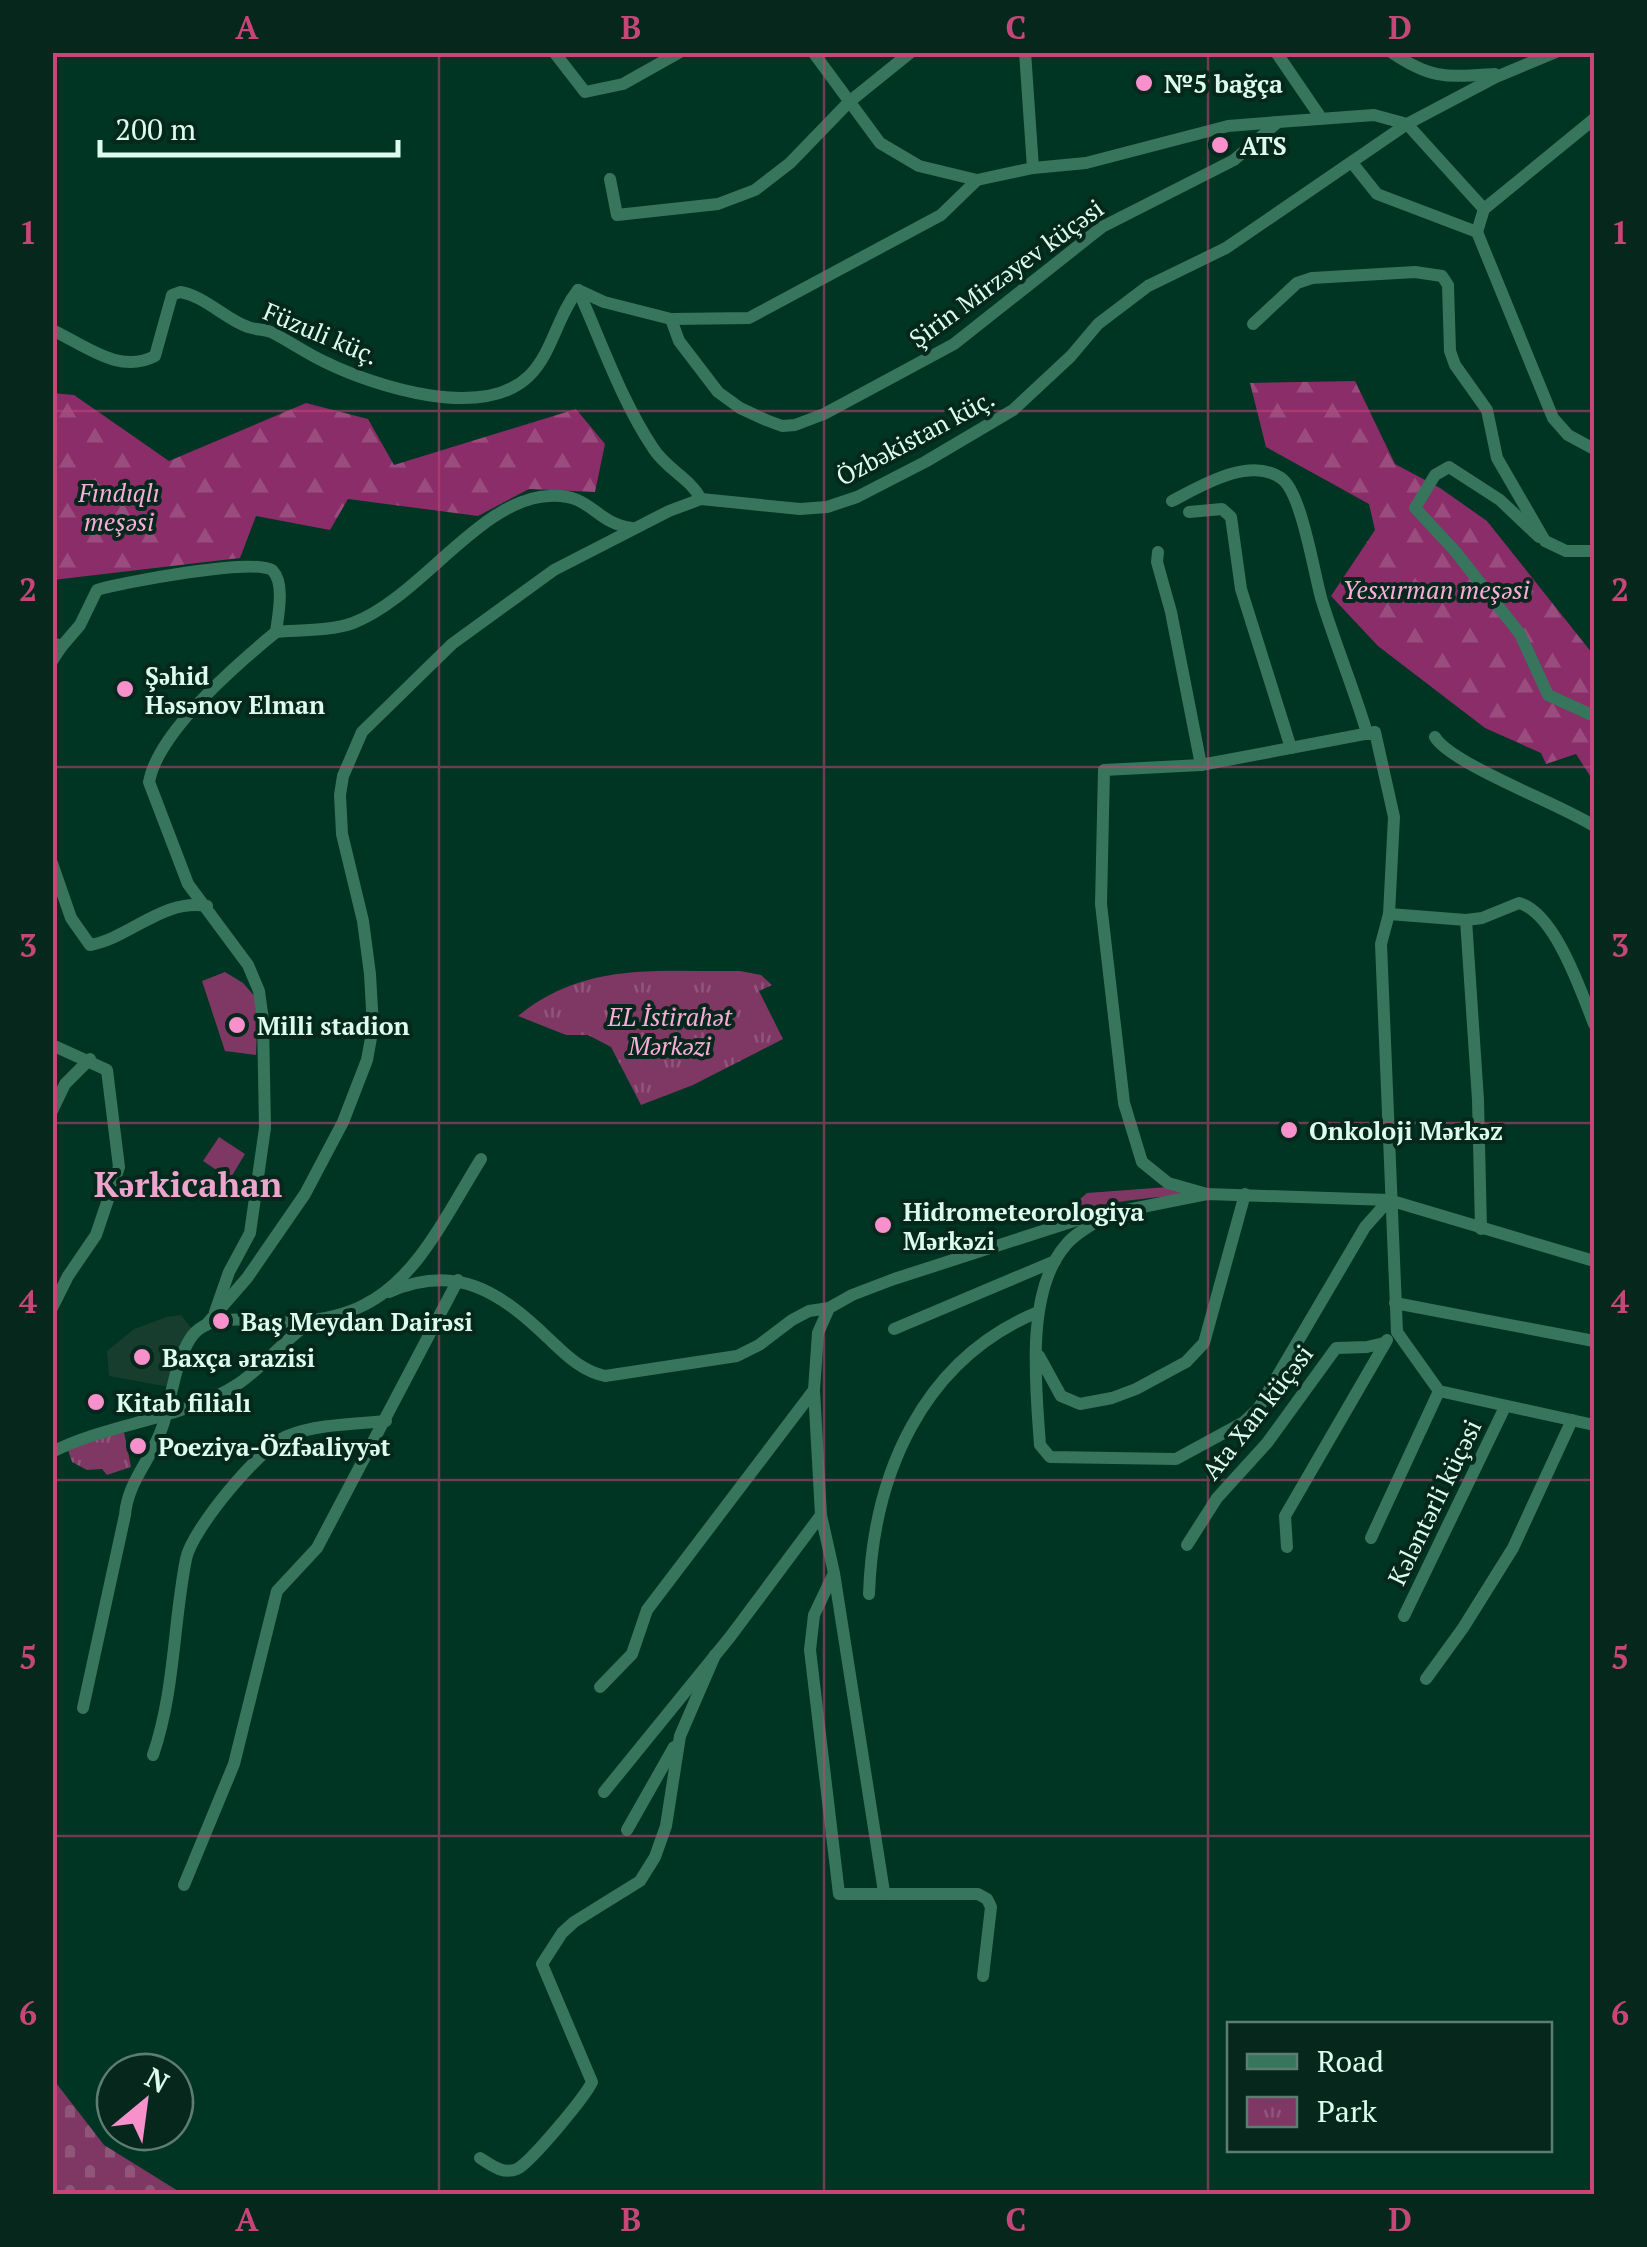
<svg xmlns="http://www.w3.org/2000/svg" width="1647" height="2247" font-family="'PT Serif',serif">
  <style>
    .built { fill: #173d2e }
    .grass { fill: #7e3863 }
    .forest { fill: url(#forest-firs) }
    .cemetery { fill: url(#cemetery-stones) }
    .park { fill: url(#park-tufts) }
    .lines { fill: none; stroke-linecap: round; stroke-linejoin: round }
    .minor { stroke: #37755c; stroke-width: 12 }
    .grid { fill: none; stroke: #c74678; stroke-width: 2.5; stroke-opacity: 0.55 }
    .poi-dot { fill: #f890cc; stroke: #06281c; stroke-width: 4 }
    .labels { text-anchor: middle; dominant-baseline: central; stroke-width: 8; stroke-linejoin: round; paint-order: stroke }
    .poi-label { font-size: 25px; font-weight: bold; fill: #ddfced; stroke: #06281c; text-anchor: start }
    .street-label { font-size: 25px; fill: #ddfced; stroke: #06281c }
    .park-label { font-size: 25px; font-style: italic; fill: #faadd8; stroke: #06281c }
    .district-label { font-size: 35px; font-weight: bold; fill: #eda4cd; stroke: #06281c }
    .neatline { fill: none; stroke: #c74678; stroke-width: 4 }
    .grid-label { font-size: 32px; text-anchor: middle; font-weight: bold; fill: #c74678 }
  </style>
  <defs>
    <pattern id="forest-firs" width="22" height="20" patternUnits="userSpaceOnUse" patternTransform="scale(2.5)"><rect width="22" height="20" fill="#8a2d69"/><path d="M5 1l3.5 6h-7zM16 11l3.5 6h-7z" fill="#9a4c7f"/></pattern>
    <pattern id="cemetery-stones" width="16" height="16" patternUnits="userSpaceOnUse" patternTransform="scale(2.5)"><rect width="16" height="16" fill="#7e3863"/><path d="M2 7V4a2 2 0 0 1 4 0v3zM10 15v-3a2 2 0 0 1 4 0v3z" fill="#90567a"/></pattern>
    <pattern id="park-tufts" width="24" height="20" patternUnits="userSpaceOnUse" patternTransform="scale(2.5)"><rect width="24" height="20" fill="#7e3863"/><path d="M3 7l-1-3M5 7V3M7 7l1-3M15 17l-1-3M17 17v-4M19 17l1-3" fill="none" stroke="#90567a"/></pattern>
  </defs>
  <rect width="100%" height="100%" fill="#003423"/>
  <polygon class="built" points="181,1315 192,1329 169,1387 109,1376 107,1351 134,1329 167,1317"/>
  <g class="grass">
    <polygon points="225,972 243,983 258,1000 256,1055 225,1051 202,981"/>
    <polygon points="219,1137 245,1154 230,1179 203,1161"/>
    <path d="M1168 1187 1190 1193C1154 1200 1110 1197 1078 1216L1076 1213 1079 1200 1087 1193Z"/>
  </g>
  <g class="forest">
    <polygon points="1355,381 1395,464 1440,488 1487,521 1592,653 1594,651 1594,782 1576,754 1546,764 1541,753 1485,728 1378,646 1331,596 1375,530 1369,504 1266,447 1250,383"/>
    <polygon points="52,393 74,395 169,461 306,403 368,419 394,465 576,409 605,444 595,492 529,489 478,516 348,499 330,530 256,516 240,558 53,580"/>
  </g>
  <polygon class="cemetery" points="53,2079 104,2145 183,2194 53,2194"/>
  <g class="park">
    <path d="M740 971 761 975 772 985 759 991 783 1039 693 1085 641 1105 611 1047 588 1035H566L518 1016C585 961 658 972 740 971Z"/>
    <path d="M124 1432 131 1467 107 1475 102 1469 87 1470 72 1462 68 1450C86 1441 105 1438 124 1432Z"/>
  </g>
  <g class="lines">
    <g class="minor">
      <polyline points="554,52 585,92 623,84 680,52"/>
      <polyline points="813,52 880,143 919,166 977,180"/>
      <polyline points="1025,52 1033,168"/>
      <polyline points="1276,52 1321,118"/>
      <path d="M1391 52C1432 80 1447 77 1495 74"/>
      <polyline points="1353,164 1377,194 1477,232"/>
      <polyline points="610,179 617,215 718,204 755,190 790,163 849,102 911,52"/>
      <polyline points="1477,232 1553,418 1568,435 1594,449"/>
      <polyline points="1477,232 1484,209 1594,119"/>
      <polyline points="578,290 604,302 671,319 749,318 941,215 977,180 1033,168 1086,163 1228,126 1278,122"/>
      <path d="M578 290C602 343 621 400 653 448 666 469 690 478 701 499"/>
      <polyline points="671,319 679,341 718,392 740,408 766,420 782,426 795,425 824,414 954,344 1102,227 1234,160 1278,122 1374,115 1407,124 1484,209"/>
      <polyline points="1253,324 1297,283 1312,278 1415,272 1442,276 1448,285 1450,351 1455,365 1487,410 1497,458 1545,541 1566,551 1594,551"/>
      <path d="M52 330C85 345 119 375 155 356L172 295 180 292C205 296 225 319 248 327 256 330 263 329 271 332 289 341 306 353 325 362 376 387 483 421 529 376 553 352 557 316 578 290"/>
      <path d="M1172 501C1201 486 1249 456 1281 478 1302 492 1314 575 1322 601 1336 646 1354 689 1367 733"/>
      <polyline points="1189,512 1222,509 1231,517 1241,589 1291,748"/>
      <polyline points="1539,537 1500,500 1449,467 1435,475 1415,508 1455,551 1520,634 1548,695 1594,716"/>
      <polyline points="1158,552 1157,562 1171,612 1201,765"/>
      <path d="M276 632C300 630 331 631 353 623 421 597 480 499 549 496 592 493 594 523 632 528"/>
      <path d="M52 643 62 646 80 625 97 590C120 583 260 556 273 571 285 584 278 616 276 632"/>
      <polyline points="52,661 62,646"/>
      <path d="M1435 737C1451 764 1560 804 1594 826"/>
      <path d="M52 863 71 918 90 945C130 938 163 898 207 906"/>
      <polyline points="1389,914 1466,920 1478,1100 1481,1229"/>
      <path d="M1466 920 1482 918 1519 903C1555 913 1581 991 1594 1024"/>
      <polyline points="52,1045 107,1070 119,1167 96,1235 68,1276 52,1308"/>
      <polyline points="52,1111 65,1084 90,1059"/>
      <polyline points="1207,1194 1168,1183 1142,1162 1124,1103 1101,904 1104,770 1201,765 1375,732 1394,817 1389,914 1381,944 1397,1332 1439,1391 1594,1425"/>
      <path d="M1102 1218C1090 1226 1074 1234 1065 1246 1025 1293 1036 1388 1040 1445L1050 1457 1176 1459 1244 1422 1258 1409 1365 1227 1389 1200"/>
      <path d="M389 1292C456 1263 499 1291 548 1338 565 1354 581 1371 605 1376L737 1356 759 1345 792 1320 809 1311 829 1308"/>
      <polyline points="1395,1303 1594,1341"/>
      <path d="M215 1312 229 1272 250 1233 265 1128 263 1020 259 991 248 965 188 884 149 782C158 732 237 664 276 632"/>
      <polyline points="206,1325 247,1278 305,1194 343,1122 367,1060 373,1027 370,974 363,921 342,834 340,795 343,776 362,732 452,644 554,570 669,511 701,499 800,509 827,507 857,497 925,462 1013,410 1071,356 1098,324 1148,286 1226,248 1407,124 1496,77 1556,52"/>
      <polyline points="894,1329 1055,1261"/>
      <polyline points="1039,1356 1061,1396 1080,1404 1112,1398 1136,1389 1186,1362 1204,1343 1245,1194"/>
      <path d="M52 1452C108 1423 185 1419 238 1384 262 1368 283 1341 309 1323"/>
      <polyline points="1371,1538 1439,1391"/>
      <polyline points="1187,1545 1217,1498 1267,1443 1336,1348 1367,1347 1384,1343"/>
      <polyline points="1287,1547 1285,1516 1387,1340"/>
      <polyline points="833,1575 814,1615 810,1650 839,1894 978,1894 987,1899 991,1907 983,1976"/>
      <path d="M869 1594C873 1475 922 1360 1038 1312"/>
      <polyline points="1404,1616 1505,1407"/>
      <polyline points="1426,1679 1463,1628 1513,1548 1572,1420"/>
      <polyline points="600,1687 632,1654 647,1610 814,1390"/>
      <path d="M83 1708 125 1515C128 1480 152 1460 163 1425 172 1397 174 1365 190 1339 210 1306 266 1325 297 1322 318 1320 345 1315 364 1305 419 1278 450 1208 481 1159"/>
      <path d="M153 1755C175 1691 173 1625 186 1559 192 1529 260 1448 287 1436 317 1424 354 1424 386 1421"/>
      <polyline points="604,1792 730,1637 821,1515"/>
      <polyline points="627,1830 674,1747"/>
      <polyline points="184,1885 234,1764 277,1591 317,1548 458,1280"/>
      <polyline points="884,1892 834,1573 821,1515 814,1390 818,1333 829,1308 852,1295 894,1279 1077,1220 1207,1194 1389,1200 1594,1261"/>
      <path d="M480 2158C491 2165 503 2175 517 2169 531 2162 585 2097 592 2082L542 1964 562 1933 574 1922 640 1881 655 1857 666 1826 680 1736 715 1655"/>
    </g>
  </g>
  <path class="grid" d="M439 52V2194M824 52V2194M1208 52V2194M52 411H1594M52 767H1594M52 1123H1594M52 1480H1594M52 1836H1594"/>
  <g class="poi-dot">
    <circle cx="1144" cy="83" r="10"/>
    <circle cx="1220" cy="145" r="10"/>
    <circle cx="125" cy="689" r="10"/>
    <circle cx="237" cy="1025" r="10"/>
    <circle cx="1289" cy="1130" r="10"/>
    <circle cx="883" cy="1225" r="10"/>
    <circle cx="221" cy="1321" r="10"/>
    <circle cx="142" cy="1357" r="10"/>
    <circle cx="96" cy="1402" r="10"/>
    <circle cx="138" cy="1446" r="10"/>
  </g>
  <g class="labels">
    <g class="poi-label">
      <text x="1164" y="83">№5 bağça</text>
      <text x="1240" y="145">ATS</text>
      <text x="145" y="675">Şəhid<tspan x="145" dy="29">Həsənov Elman</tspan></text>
      <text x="257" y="1025">Milli stadion</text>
      <text x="1309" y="1130">Onkoloji Mərkəz</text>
      <text x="903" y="1211">Hidrometeorologiya<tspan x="903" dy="29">Mərkəzi</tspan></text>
      <text x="241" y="1321">Baş Meydan Dairəsi</text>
      <text x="162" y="1357">Baxça ərazisi</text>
      <text x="116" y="1402">Kitab filialı</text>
      <text x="158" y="1446">Poeziya-Özfəaliyyət</text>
    </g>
    <g class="street-label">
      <text transform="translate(1006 273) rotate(-36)">Şirin Mirzəyev küçəsi</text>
      <text transform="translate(321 333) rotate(23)">Füzuli küç.</text>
      <text transform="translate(915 437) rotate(-28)">Özbəkistan küç.</text>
      <text transform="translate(1257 1412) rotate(-52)">Ata Xan küçəsi</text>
      <text transform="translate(1434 1502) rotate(-64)">Kələntərli küçəsi</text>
    </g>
    <g class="park-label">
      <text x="119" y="492">Fındıqlı<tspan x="119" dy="29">meşəsi</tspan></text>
      <text x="1436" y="589">Yesxırman meşəsi</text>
      <text x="670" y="1016">EL İstirahət<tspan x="670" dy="29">Mərkəzi</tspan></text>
    </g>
    <g class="district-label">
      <text x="188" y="1184">Kərkicahan</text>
    </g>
  </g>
  <rect width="1647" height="2247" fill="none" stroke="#06281c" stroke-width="110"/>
  <rect x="1227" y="2022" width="325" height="130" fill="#06281c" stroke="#5c7d70" stroke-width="2.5"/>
  <rect x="1247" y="2054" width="50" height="15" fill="#37755c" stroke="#5c7d70" stroke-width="2.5"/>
  <text x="1317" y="2072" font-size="30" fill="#ddfced">Road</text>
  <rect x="1247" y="2097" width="50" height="30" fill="url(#park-tufts)" stroke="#5c7d70" stroke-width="2.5"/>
  <text x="1317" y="2122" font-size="30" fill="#ddfced">Park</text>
  <g transform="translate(145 2102) rotate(29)"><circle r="48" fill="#06281c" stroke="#5c7d70" stroke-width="2.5"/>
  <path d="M0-8L18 38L0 25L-18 38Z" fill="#f890cc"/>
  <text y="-15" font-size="28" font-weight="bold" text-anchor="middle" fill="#ddfced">N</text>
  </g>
  <path d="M100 140v15h298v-15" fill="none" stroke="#ddfced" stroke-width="5"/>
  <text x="115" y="140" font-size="30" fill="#ddfced" stroke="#06281c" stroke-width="8" paint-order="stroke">200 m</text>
  <rect x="55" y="55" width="1537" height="2137" class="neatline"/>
  <g class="grid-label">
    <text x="247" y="39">A</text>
    <text x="631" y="39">B</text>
    <text x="1016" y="39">C</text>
    <text x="1400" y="39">D</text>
    <text x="28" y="244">1</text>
    <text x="1620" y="244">1</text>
    <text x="28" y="601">2</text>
    <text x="1620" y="601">2</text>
    <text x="28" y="957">3</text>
    <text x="1620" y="957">3</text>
    <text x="28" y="1313">4</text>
    <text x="1620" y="1313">4</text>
    <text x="28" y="1669">5</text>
    <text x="1620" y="1669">5</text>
    <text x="28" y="2025">6</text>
    <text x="1620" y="2025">6</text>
    <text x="247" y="2231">A</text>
    <text x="631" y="2231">B</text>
    <text x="1016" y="2231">C</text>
    <text x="1400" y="2231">D</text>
  </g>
</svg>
